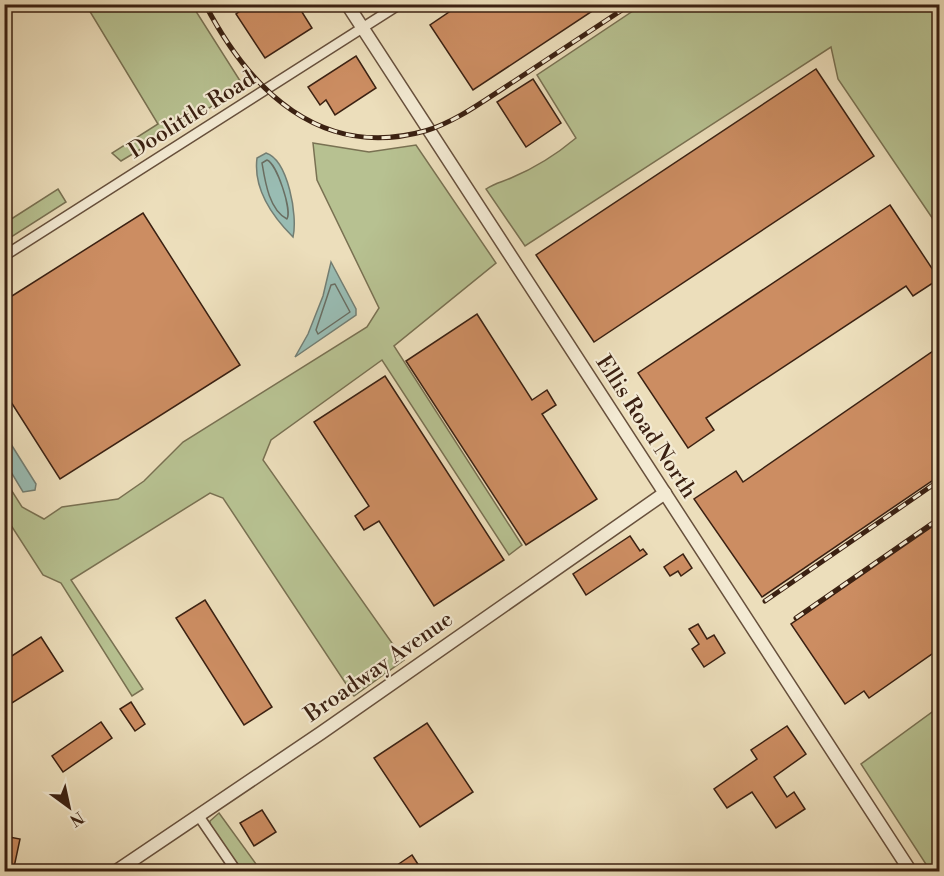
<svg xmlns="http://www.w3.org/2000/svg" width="944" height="876" font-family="'Libre Bodoni',serif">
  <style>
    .green { fill: #b7c191; stroke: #797152; stroke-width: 1.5 }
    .water { fill: #99bcb3; stroke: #737e73; stroke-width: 1.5 }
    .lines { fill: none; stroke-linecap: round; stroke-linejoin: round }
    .shore { stroke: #6a6e62; stroke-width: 1.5 }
    .building { fill: #cc8d62; stroke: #3b2112; stroke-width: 1.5 }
    .minor-casing { stroke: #67503c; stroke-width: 12 }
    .tertiary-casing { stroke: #67503c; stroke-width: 15 }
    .minor { stroke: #f3ead3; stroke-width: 9 }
    .tertiary { stroke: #f3ead3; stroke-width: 12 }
    .rail-casing { stroke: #3b2112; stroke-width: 5 }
    .rail { stroke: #f3ead3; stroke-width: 3; stroke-dasharray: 9; stroke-linecap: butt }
    .labels { text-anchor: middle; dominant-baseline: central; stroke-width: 4.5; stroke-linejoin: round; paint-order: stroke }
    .street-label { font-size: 22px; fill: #3b2112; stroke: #f3ead3 }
  </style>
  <rect width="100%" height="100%" fill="#ecdebb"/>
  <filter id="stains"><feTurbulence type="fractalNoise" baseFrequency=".00333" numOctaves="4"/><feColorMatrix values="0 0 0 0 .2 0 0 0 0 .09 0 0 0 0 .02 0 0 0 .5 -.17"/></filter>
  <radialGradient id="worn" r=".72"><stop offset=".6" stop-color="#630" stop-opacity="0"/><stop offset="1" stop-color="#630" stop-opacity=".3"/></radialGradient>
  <g class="green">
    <polygon points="86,5 192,5 244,87 121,161 112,153 158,124"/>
    <path d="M642 5H939V228L838 79 831 47 525 246 486 189C495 183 502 182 511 178 535 168 557 154 576 138L537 75Z"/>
    <polygon points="313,143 369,152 416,145 496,263 394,346 522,545 509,555 382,360 271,440 263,460 404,660 354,696 223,498 210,493 71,580 143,689 132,696 61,583 43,575 5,516 5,480 22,507 44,519 62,507 118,499 144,481 183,442 367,327 379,308 317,180"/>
    <polygon points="58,189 66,202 5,241 5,223"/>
    <polygon points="939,707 940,871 931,872 861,764"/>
    <polygon points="219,813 261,871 240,871 210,827 210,821"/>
  </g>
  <g class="water">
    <path d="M266 153C288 160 298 216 293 237 272 216 253 189 257 158Z"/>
    <polygon points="331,262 356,309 356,315 295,357 308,334 323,296"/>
    <polygon points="4,433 36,484 35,490 23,492 5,462"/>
  </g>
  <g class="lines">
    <g class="shore">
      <path d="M267 160C277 164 292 210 287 219 269 210 265 181 262 163Z"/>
      <polygon points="335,284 350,312 318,334 316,330 331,285"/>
    </g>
  </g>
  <g class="building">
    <polygon points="251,4 297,4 312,28 265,58 236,14"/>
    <polygon points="461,4 603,4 473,90 430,25"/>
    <polygon points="356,56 376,88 335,115 326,100 320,105 308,87"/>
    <polygon points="816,69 874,156 594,342 536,255"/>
    <polygon points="533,79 561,123 526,147 497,102"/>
    <polygon points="890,205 939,279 913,296 906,286 706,418 714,430 688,448 638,373"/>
    <polygon points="143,213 240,365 60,479 4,391 4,301"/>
    <polygon points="477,314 532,400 547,390 556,405 542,414 597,499 526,545 406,361"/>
    <polygon points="939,347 939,476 762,597 694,499 736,471 743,482"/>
    <polygon points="385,376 504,560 434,606 379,521 364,530 355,516 369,506 314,422"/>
    <polygon points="939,522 939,649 869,698 864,691 845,704 791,624"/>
    <polygon points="630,536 640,551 643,549 647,554 586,595 573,574"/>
    <polygon points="683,554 692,568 681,576 678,571 670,576 664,567"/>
    <polygon points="205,600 272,707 244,725 176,618"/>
    <polygon points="698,624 707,639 714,635 725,653 704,667 692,649 699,644 689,629"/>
    <polygon points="41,637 63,671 4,708 4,661"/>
    <polygon points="131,702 145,724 135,731 120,709"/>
    <polygon points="101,722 112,738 63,772 52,756"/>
    <polygon points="427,723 473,792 420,827 374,758"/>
    <polygon points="787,726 806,754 774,777 787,797 794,792 805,809 776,828 752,792 727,808 714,789 757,759 751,750"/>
    <polygon points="262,810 276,832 254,846 240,823"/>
    <polygon points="4,836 20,839 13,872 4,872"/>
    <polygon points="412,855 423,872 387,872"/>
  </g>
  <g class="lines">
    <g class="minor-casing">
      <g id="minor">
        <polyline points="4,256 400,4"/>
        <polyline points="198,815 237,872"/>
      </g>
    </g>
    <g class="tertiary-casing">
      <g id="tertiary">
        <polyline points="347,4 911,872"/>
        <polyline points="115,872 321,733 665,493"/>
      </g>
    </g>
    <use href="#minor" class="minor"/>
    <use href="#tertiary" class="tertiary"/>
    <g class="rail-casing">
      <g id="rail">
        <path d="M205 4C250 91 321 160 425 131 456 122 486 99 513 82 552 56 592 30 631 4"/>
        <polyline points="765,601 940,480"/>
        <polyline points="796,618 940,518"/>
      </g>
    </g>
    <use href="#rail" class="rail"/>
  </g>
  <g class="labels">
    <g class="street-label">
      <text transform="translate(192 115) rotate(-32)">Doolittle Road</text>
      <text transform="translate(646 427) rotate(57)">Ellis Road North</text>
      <text transform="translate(379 667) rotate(-35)">Broadway Avenue</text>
    </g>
  </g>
  <rect width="944" height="876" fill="none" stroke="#ecdebb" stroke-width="24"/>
  <rect x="6" y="6" width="932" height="864" fill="none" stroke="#3b2112" stroke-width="3"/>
  <rect x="12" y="12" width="920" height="852" fill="none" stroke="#3b2112" stroke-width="1.5"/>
  <g transform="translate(69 807) rotate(147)" stroke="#f3ead3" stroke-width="4.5" paint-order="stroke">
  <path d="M0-4.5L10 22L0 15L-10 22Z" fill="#3b2112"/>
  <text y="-9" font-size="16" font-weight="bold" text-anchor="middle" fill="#3b2112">N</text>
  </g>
  <rect width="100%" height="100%" filter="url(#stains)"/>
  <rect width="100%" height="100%" fill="url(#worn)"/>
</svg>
